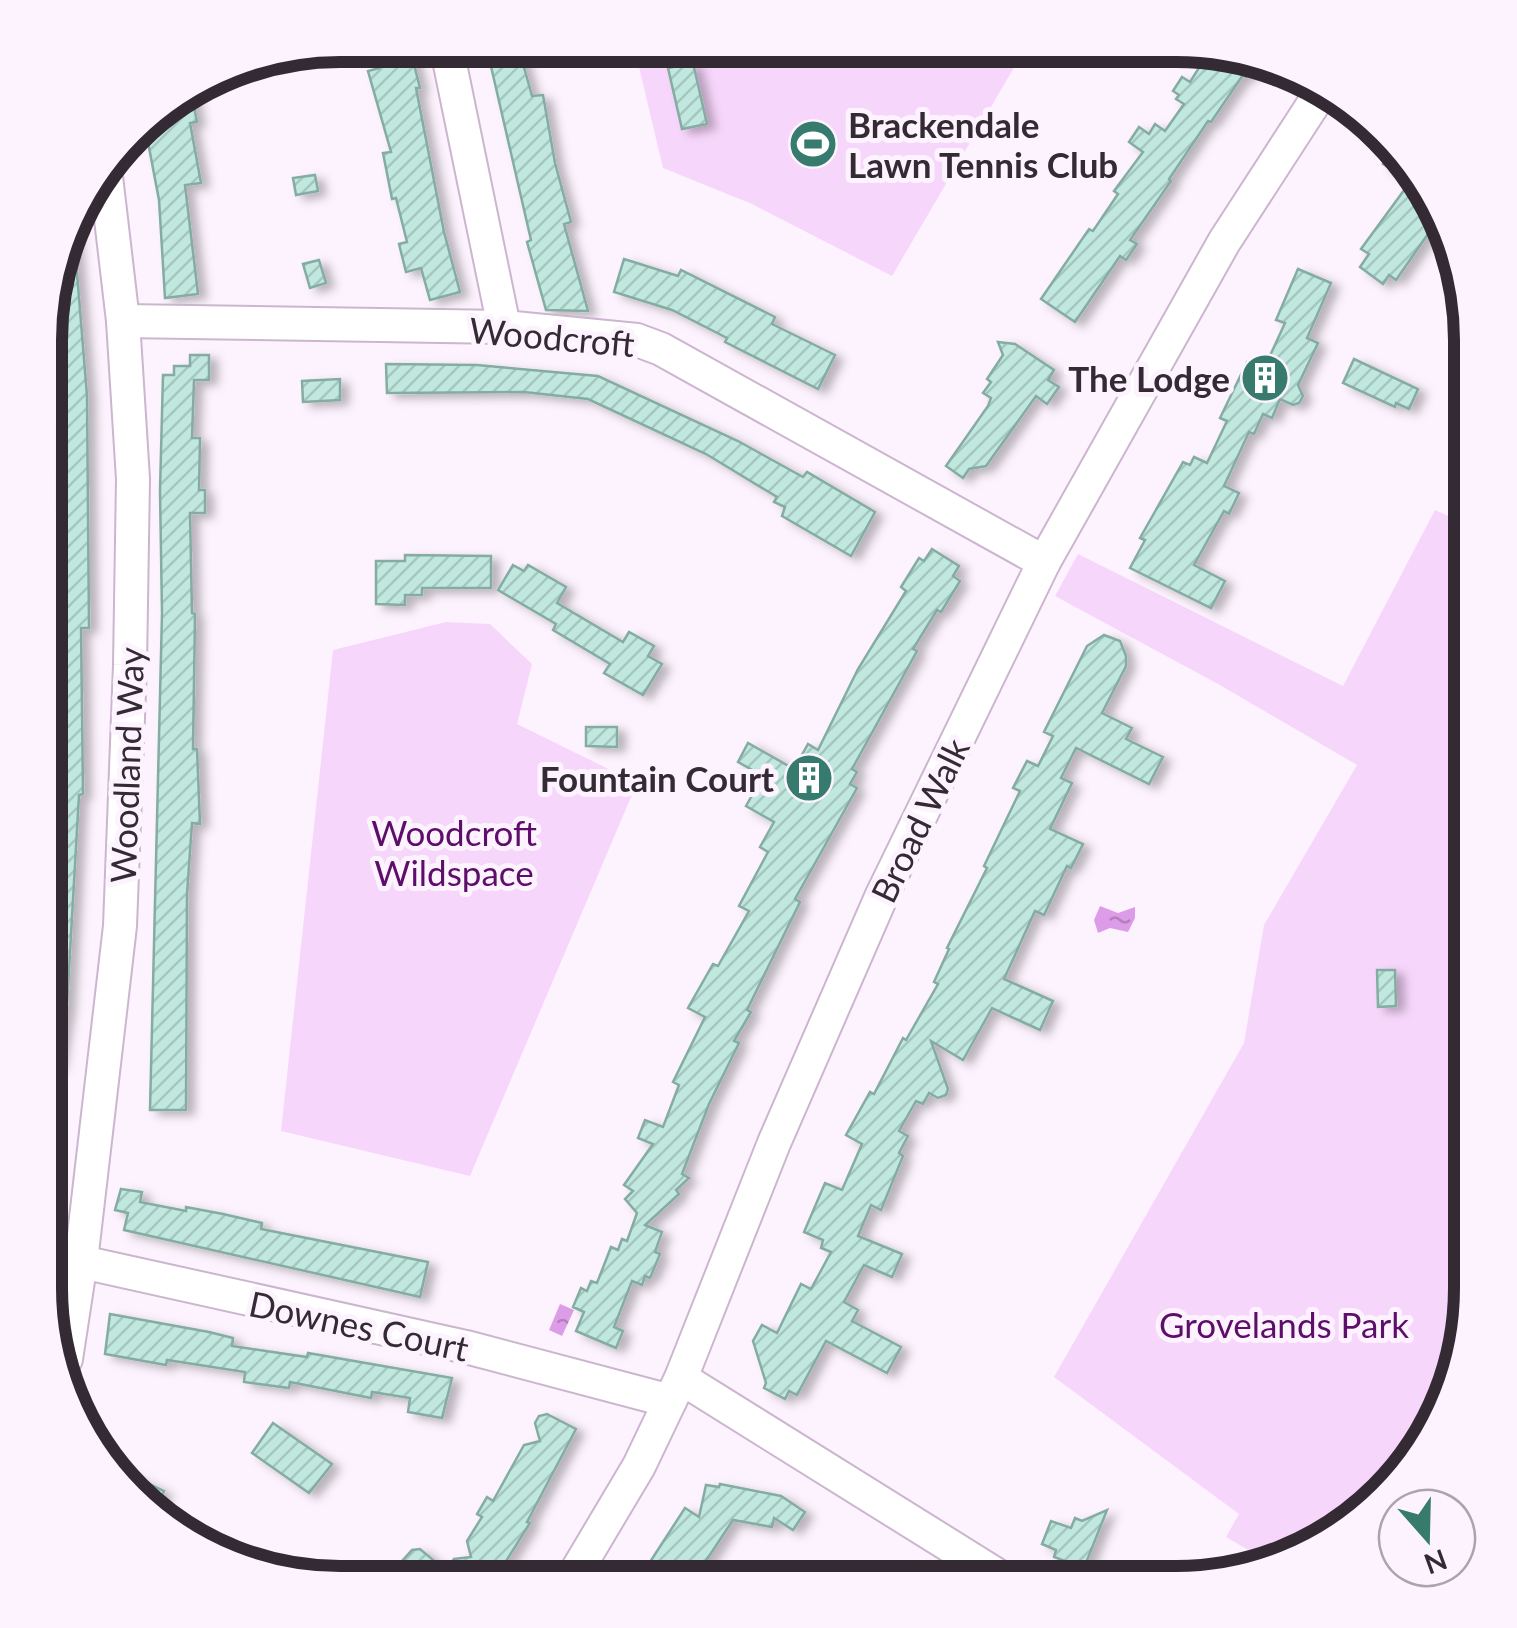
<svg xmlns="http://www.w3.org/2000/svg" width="1517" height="1628" font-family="Lato,sans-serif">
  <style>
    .park { fill: #f7d6fc }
    .water { fill: url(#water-ripples) }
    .building { fill: url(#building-hatch); stroke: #85aca3; stroke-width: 2.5; filter: url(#shadow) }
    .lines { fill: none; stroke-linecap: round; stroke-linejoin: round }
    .minor-casing { stroke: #ccb5cf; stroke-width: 36 }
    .minor { stroke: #fff; stroke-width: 32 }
    .labels { text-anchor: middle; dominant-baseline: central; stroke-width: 10; stroke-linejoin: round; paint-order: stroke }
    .poi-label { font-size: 35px; font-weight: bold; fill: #332a34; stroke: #fdf3fe; text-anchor: end }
    .street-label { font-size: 35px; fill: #332a34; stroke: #fdf3fe }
    .park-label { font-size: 35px; fill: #5d0d6a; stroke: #fdf3fe }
    .rim { fill: none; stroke: #332a34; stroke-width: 12 }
  </style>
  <defs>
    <pattern id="water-ripples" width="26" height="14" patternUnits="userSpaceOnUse" patternTransform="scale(2.5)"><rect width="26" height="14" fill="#dd9ce7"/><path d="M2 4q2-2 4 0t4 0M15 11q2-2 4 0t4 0" fill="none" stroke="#b47fbc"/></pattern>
    <pattern id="building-hatch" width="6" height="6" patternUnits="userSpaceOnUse" patternTransform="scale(2.5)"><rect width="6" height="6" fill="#c0e8df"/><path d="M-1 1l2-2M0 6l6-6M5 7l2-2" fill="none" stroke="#a5c7c0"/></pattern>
    <filter id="shadow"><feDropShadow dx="8" dy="4.5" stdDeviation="5" flood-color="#0004"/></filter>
  </defs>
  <rect width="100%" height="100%" fill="#fdf3fe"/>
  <g class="park">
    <polygon points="634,46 1026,47 892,276 752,204 663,168"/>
    <polygon points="1435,510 1471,526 1471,1306 1433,1435 1341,1533 1264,1559 1226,1537 1239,1514 1054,1377 1244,1043 1264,925 1357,765 1218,684 1055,596 1078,554 1343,686"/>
    <polygon points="446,622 490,624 532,664 517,724 637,783 470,1176 281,1131 333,650"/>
  </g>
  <g class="water">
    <polygon points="1100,906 1118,913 1135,907 1135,918 1128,932 1110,928 1098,933 1094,920"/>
    <polygon points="560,1304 574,1310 562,1336 549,1330"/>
  </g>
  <g class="building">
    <polygon points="373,45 409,45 420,88 416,88 444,232 460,292 430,300 421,268 406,272 399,244 407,242 396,198 392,199 383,153 391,152 368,71 379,68"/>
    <polygon points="502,45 518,46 532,96 543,95 555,163 571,222 564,224 588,311 546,310 527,242 531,240 487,49"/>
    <polygon points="1208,47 1256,62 1246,77 1243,75 1211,122 1208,121 1169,179 1171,181 1130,240 1137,244 1126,260 1120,256 1075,322 1041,299 1089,229 1093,231 1118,194 1114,191 1143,152 1129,142 1139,127 1149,134 1155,124 1165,131 1184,104 1176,99 1179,95 1173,91 1182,77 1190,82 1209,52"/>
    <polygon points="693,63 707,124 682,129 668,68"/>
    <polygon points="191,92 197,122 190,123 201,183 185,185 198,294 165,298 159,200 144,121"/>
    <polygon points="1393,149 1422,176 1437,221 1396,280 1389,275 1383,284 1360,267 1369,254 1361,249 1410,182 1383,164"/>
    <polygon points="315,175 318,191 296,195 293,178"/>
    <polygon points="73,224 87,396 89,628 81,628 83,794 79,795 67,1004 57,1067 47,1066 52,560 51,284"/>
    <polygon points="624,259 678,276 681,270 775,317 772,324 835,355 818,389 725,342 727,338 672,310 614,292"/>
    <polygon points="319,260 326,283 310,288 303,264"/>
    <polygon points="1298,269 1331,283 1307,338 1318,343 1298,385 1303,396 1299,403 1293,405 1280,399 1272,418 1263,414 1254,434 1249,432 1224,486 1239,493 1229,514 1224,511 1194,565 1225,581 1211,608 1130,568 1145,540 1140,538 1183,462 1190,465 1194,457 1207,463 1227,421 1220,418 1247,362 1257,366 1262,357 1268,360 1285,323 1276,320"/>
    <polygon points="998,342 1015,344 1054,370 1048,380 1059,387 1047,404 1036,396 986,466 969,469 963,478 946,466 988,406 991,398 983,393 991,382 987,379 1003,355"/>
    <polygon points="190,355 209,355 209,380 194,380 192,438 200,438 199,490 205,490 205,513 190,513 192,613 195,614 193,749 197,749 200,824 192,823 187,894 186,1110 150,1110 162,613 160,491 163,375 174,375 174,366 190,366"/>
    <polygon points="1354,359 1418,389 1409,409 1396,403 1395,407 1343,383"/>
    <polygon points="386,364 477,365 598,376 738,441 803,477 807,472 875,512 851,556 782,516 785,507 774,502 777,497 706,454 588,399 524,392 387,393"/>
    <polygon points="340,379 340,400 303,402 302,381"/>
    <polygon points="932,549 959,566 953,576 960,581 941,612 937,610 913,649 917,651 852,769 857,772 850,784 857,788 795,899 800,902 747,1010 751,1012 734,1041 739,1043 709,1104 682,1174 689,1178 676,1190 679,1194 645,1225 662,1232 655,1252 660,1254 650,1278 645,1276 642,1285 632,1281 614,1327 623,1331 616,1348 576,1331 584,1312 573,1307 581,1288 587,1291 591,1281 597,1283 611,1247 618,1250 622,1239 627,1241 637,1213 625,1199 633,1191 624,1185 653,1144 638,1138 645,1120 663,1127 679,1085 673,1082 705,1017 688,1008 713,964 718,966 749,911 739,906 768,852 760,847 774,822 746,806 763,776 738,762 748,743 794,769 808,744 818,750 858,669 906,591 901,587 919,558 924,561"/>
    <polygon points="405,555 491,556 491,588 422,588 422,595 405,595 405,605 376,604 376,561 405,561"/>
    <polygon points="513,565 524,571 528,565 566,587 557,603 623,642 629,632 654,646 648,656 662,664 643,695 604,673 610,664 553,630 556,624 498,590"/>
    <polygon points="1104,635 1120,641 1126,656 1126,666 1102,713 1132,728 1126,739 1163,757 1149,784 1076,748 1061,778 1072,783 1050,829 1083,844 1071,868 1067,866 1044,915 1035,911 1004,979 1053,1001 1040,1030 992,1008 963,1060 931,1041 948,1089 946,1095 938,1098 929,1093 923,1104 916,1101 899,1131 908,1136 899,1153 903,1156 881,1210 871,1205 858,1236 902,1254 892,1277 864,1265 844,1302 858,1310 852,1321 901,1347 887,1373 826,1341 797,1395 789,1391 785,1399 764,1388 766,1383 753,1341 762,1325 777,1333 801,1284 811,1289 831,1252 821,1248 823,1240 804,1232 825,1183 842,1190 862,1144 846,1135 870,1092 874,1094 903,1038 906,1040 938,984 934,982 949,949 947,948 987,868 984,866 1020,791 1013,788 1027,761 1038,766 1053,736 1044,732 1087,646"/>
    <polygon points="586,727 617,727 617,747 586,746"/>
    <polygon points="1377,970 1395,970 1396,1006 1378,1007"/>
    <polygon points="121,1189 142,1192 140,1202 186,1211 186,1207 223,1214 262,1223 261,1229 428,1262 420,1297 124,1230 128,1213 115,1210"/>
    <polygon points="110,1314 209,1332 233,1338 232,1346 307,1357 308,1353 452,1378 442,1418 408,1412 410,1398 372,1392 371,1398 290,1382 289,1388 244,1382 245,1372 167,1360 166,1365 105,1354"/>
    <polygon points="547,1414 576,1429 527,1522 530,1523 493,1582 407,1582 394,1570 412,1550 420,1549 445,1570 454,1559 471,1557 467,1541 482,1517 477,1514 487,1497 493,1501 524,1445 540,1441 535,1423 539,1416"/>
    <polygon points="273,1423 332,1464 309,1493 252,1453"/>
    <polygon points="119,1469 164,1491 155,1508 117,1472"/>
    <polygon points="720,1484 781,1496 805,1512 793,1530 774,1518 772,1527 733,1520 692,1582 637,1582 685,1508 699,1517 706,1485 719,1487"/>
    <polygon points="1107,1510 1084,1568 1054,1557 1056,1550 1042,1544 1051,1521 1071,1528 1075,1518 1082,1521"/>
  </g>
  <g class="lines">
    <g class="minor-casing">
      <g id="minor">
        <polyline points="446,45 504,327"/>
        <polyline points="123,321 504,327 637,340 661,349 1044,562"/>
        <polyline points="46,1254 466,1347 670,1401"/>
        <polyline points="66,1359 81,1261 120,926 130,665 133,479 123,321 105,168"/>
        <polyline points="681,1378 1008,1582"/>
        <polyline points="570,1582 639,1466 681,1378 774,1143 882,895 1044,562 1224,242 1325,86"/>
      </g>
    </g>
    <use href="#minor" class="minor"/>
  </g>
  <defs>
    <g id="stadium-disc" transform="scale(2.5)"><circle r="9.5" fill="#367b6e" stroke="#fdf3fe"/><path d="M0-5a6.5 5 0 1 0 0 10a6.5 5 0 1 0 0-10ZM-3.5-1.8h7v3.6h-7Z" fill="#fff"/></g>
    <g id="building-disc" transform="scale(2.5)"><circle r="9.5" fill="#367b6e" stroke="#fdf3fe"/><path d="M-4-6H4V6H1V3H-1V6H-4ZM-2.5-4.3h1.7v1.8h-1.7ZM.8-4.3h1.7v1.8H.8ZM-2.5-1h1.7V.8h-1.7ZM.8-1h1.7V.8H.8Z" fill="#fff"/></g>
  </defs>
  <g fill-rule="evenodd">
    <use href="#stadium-disc" x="813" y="144"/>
    <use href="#building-disc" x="1265" y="378"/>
    <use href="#building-disc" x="809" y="778"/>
  </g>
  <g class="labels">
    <g class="poi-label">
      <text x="848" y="124" text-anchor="start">Brackendale<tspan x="848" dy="40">Lawn Tennis Club</tspan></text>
      <text x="1230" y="378">The Lodge</text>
      <text x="774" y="778">Fountain Court</text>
    </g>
    <g class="street-label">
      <text transform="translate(552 336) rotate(5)">Woodcroft</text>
      <text transform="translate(126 765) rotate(-88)">Woodland Way</text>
      <text transform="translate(919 820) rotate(-64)">Broad Walk</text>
      <text transform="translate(359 1325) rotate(12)">Downes Court</text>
    </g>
    <g class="park-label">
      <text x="454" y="832">Woodcroft<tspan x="454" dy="40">Wildspace</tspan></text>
      <text x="1284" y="1324">Grovelands Park</text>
    </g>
  </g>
  <path d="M0 0H1517V1628H0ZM340 62H1176A278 278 0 0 1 1454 340V1288A278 278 0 0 1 1176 1566H340A278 278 0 0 1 62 1288V340A278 278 0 0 1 340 62Z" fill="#fdf3fe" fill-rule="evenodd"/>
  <path class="rim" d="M340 62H1176A278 278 0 0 1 1454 340V1288A278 278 0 0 1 1176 1566H340A278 278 0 0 1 62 1288V340A278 278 0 0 1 340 62Z"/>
  <g transform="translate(1427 1538) rotate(160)"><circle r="48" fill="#fdf3fe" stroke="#aca3ad" stroke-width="2.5"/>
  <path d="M0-8L18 38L0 25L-18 38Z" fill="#367b6e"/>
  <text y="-15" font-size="28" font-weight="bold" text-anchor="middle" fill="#332a34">N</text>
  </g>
</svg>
